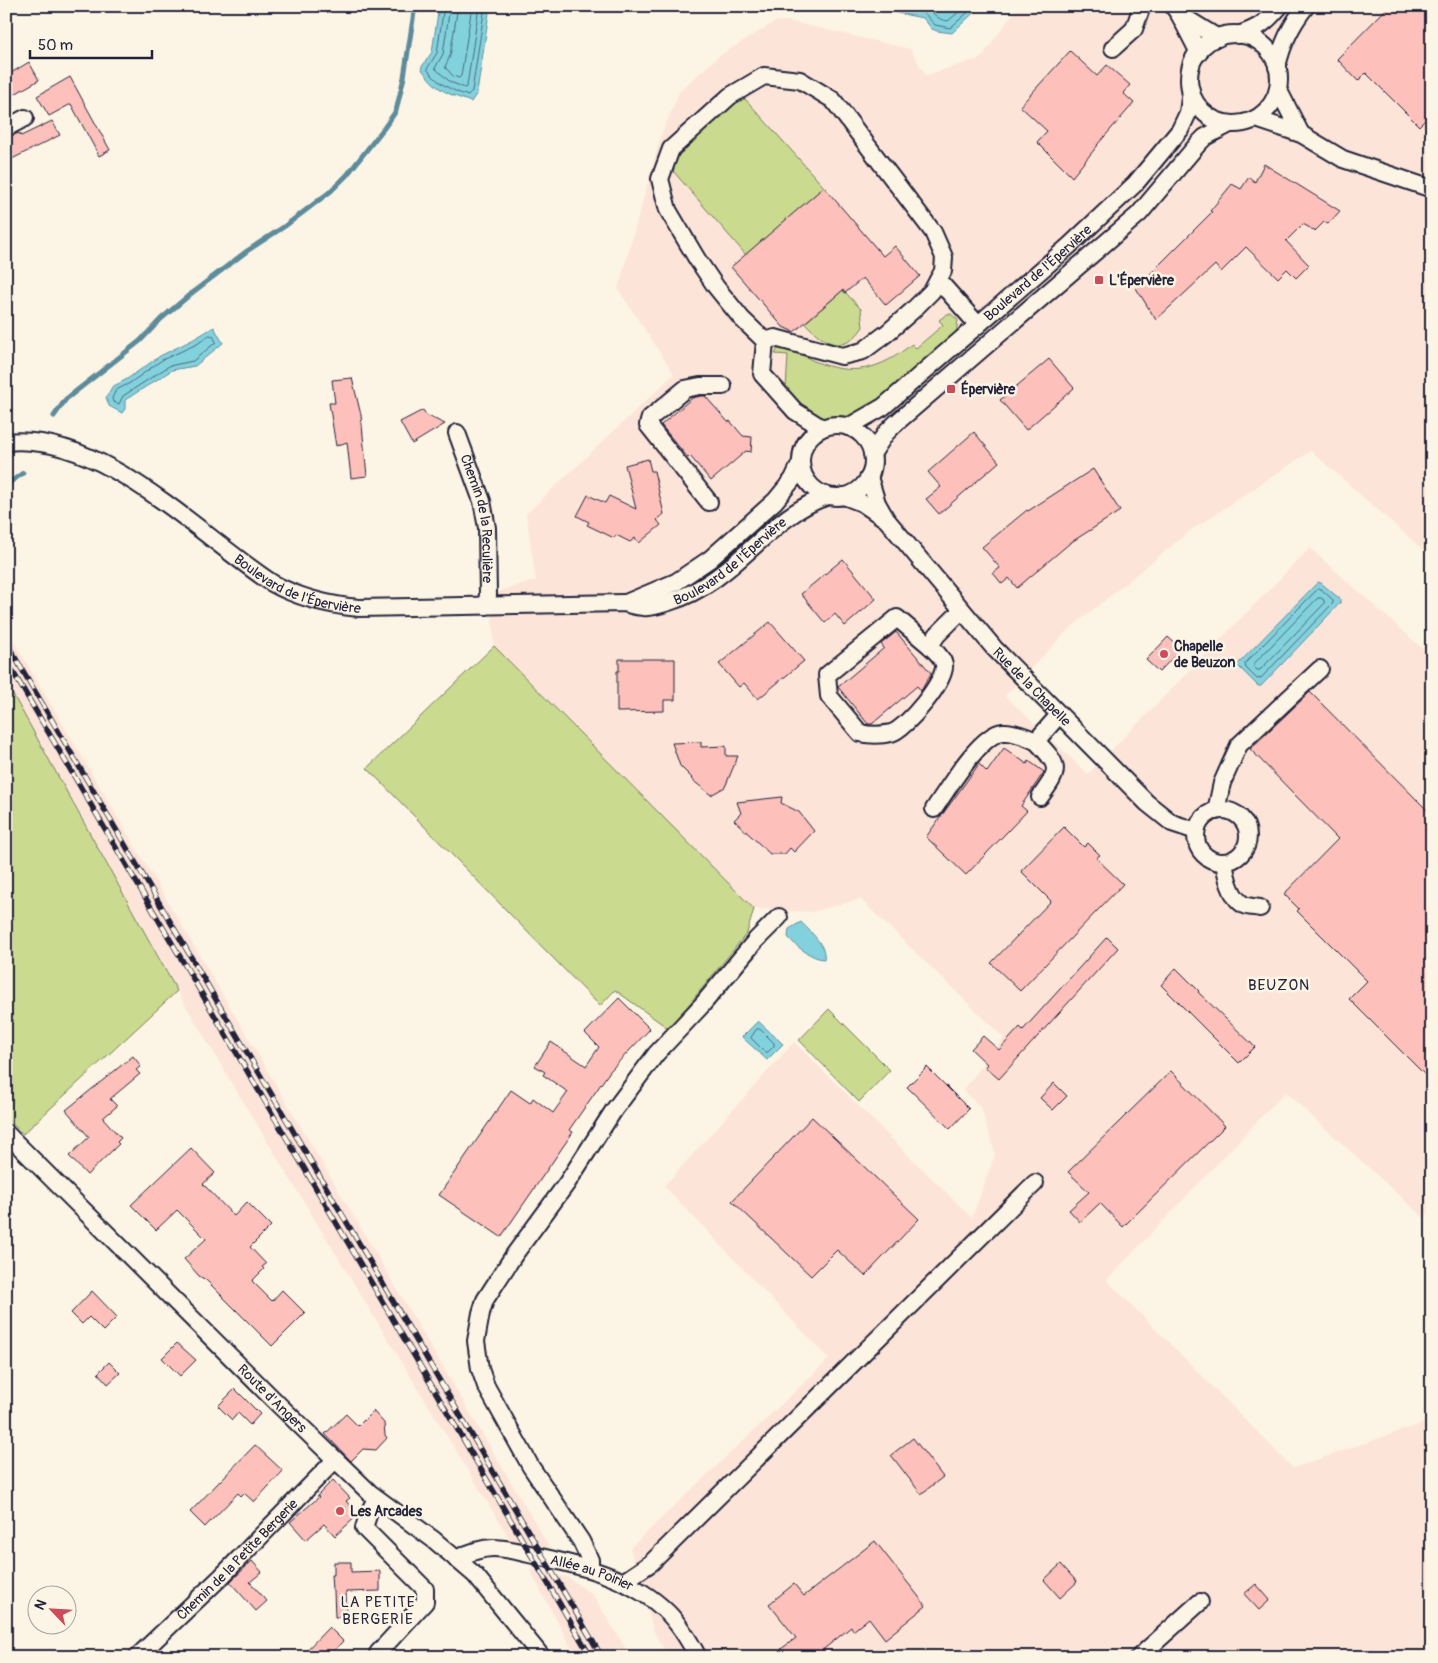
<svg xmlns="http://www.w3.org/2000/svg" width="1438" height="1663" font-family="Pangolin,sans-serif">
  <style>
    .built { fill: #fce5d8 }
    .green { fill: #cada8e; stroke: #767e64 }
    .water { fill: #82d2dd; stroke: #5c8c9c }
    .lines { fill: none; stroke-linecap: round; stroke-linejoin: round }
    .shore { stroke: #48687c; stroke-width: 1 }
    .stream { stroke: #5c8c9c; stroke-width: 5 }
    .building { fill: #fdc0bb; stroke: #22223b }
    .minor-casing { stroke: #22223b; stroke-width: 20 }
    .minor { stroke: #fcf5e5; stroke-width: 16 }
    .rail-casing { stroke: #22223b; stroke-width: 5.5 }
    .rail { stroke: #fcf5e5; stroke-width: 4; stroke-dasharray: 11; stroke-linecap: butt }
    .poi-dot { fill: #d1495b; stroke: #fcf5e5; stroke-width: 2 }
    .labels { text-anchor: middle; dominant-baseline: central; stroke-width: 5; stroke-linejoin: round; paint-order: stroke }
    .street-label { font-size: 14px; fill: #22223b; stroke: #fcf5e5 }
    .poi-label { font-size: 14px; font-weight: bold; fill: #22223b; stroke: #fcf5e5; text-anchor: start }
    .neighbourhood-label { font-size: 15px; letter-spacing: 1px; fill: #22223b; stroke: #fcf5e5 }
  </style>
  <rect width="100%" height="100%" fill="#fcf5e5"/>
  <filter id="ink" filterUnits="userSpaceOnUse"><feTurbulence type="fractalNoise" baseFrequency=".02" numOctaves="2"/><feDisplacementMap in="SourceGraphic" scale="10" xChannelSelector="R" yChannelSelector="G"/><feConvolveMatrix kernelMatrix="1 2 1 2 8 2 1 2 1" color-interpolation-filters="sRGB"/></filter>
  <g filter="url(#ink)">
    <g class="built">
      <polygon points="1018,6 1432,6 1432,558 1311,451 1190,531 1067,631 1005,696 1088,774 1310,548 1432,657 1432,1210 1424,1218 1285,1092 1107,1280 1293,1468 1432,1420 1432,1657 669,1657 654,1633 630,1548 829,1359 664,1186 794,1042 972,1218 995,1154 981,1108 963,1090 1004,1038 860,899 812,912 754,909 494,646 492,619 497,592 536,580 526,514 674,374 618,289 661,135 680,90 720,55 776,21 788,21 910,49 926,75 981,58"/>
      <polygon points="6,628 553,1553 511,1541 243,1102 177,991 6,682"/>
      <polygon points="529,1569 567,1577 593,1595 631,1657 576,1657"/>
    </g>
    <g class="green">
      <polygon points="741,98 745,99 749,103 824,187 746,255 673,171 672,164 676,151 736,100"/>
      <path d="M843 290 861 309 863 327C843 356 825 344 805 323Z"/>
      <path d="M947 314H951L958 320 956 334 886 397 853 417 841 416 825 418 817 416 796 402 786 389 788 355 775 354 778 348C791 347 803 356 814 361 853 377 880 370 912 344L916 348 943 325 939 320Z"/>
      <polygon points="494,646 754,909 747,933 669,1029 615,990 600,1006 367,768"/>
      <polygon points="6,682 177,991 23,1134 6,1118"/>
      <polygon points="829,1009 890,1070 859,1102 799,1040"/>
    </g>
    <g class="water">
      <path d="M439 6H490L477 93 471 102C446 93 437 91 421 68L432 52Z"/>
      <polygon points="861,6 981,6 952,33 937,31 932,29 923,18"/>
      <polygon points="214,327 223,343 195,366 172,370 125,400 125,409 122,413 109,406 106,398 112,387 127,379 160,356 194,339"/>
      <polygon points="1318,582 1321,583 1340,599 1340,603 1261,686 1258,686 1237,665"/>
      <path d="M801 922C809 930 827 946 824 959 813 959 795 946 788 937L789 929Z"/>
      <polygon points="758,1021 783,1044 767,1060 742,1037"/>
    </g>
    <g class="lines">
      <g class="shore">
        <path d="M444 6 437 53 427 69C438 84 451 90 468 96L472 91 485 6"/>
        <polyline points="450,6 443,54 435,68 450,82 465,88 467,86 479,6"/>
        <polyline points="458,6 450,56 445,67 453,76 459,78 461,76 472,6"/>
        <polyline points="889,6 924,13 935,25 950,28 975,6"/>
        <path d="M921 6C934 9 934 20 948 21L966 6"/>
        <polygon points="210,335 213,336 216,342 193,361 169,366 123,396 119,404 113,402 112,398 116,390 130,383 162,360 197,344"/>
        <polygon points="1318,589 1321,589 1333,600 1333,603 1261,678 1257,679 1246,668 1245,664"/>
        <polygon points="1318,598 1321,598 1324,600 1324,604 1260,670 1257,670 1254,667 1254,664"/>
        <polygon points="757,1029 760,1029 774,1043 774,1046 768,1052 765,1052 751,1038"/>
      </g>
      <g class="stream">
        <polyline points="54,416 66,399 140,341 161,319 193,292 247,251 285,226 331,191 347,175 384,128 396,111 404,77 415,6"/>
        <polyline points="6,485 23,473"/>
      </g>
    </g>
    <g class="building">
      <polygon points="1389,6 1432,6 1432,113 1419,126 1366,73 1358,81 1337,59"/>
      <polygon points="1070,51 1097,76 1107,65 1130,85 1123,93 1134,103 1097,145 1098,145 1072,177 1037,142 1047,131 1020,106"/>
      <polygon points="29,62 39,80 6,99 6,76"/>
      <polygon points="70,77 110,150 99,156 71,104 49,116 37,96"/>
      <polygon points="52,121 60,135 6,162 6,138 19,133 21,136"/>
      <polygon points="1264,164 1340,211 1328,224 1324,222 1315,231 1303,224 1286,241 1309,265 1296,278 1287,269 1278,278 1246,247 1221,272 1215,265 1156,320 1136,288 1212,212 1210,211 1232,184 1241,189 1249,177 1255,182"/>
      <polygon points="824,187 883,256 895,246 920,276 886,305 863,278 845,293 843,290 794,332 783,327 731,267"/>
      <polygon points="1049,359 1074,388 1026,430 1000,400"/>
      <polygon points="352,378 361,415 367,476 351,478 347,442 336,446 329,403 335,403 332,380"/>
      <polygon points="701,396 705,396 728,422 730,421 743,436 752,437 751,452 746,451 711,481 690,456 688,458 661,425 692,398"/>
      <polygon points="423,410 426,415 445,424 412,444 400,422"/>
      <polygon points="974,432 999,462 939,514 926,499 941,487 928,472"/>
      <polygon points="648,459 651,471 654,471 664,514 657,520 661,525 639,543 635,538 630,542 616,535 614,538 587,525 589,522 577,516 588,495 605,503 609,496 636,509 625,465"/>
      <polygon points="1093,469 1120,511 1070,543 1017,588 1009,578 1002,584 993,573 1000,568 982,547 1027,510 1028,511"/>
      <polygon points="843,559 876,599 845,626 835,614 825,623 801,594"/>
      <polygon points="770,622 804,661 758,699 744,683 739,687 719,664"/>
      <polygon points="896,632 931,673 921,691 917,686 872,724 868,724 838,687 884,648 881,644"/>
      <polygon points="1168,637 1181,649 1159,672 1146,660"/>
      <polygon points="619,659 675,659 675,700 664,700 664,711 617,712 617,671 619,671"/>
      <polygon points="1310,692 1432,815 1432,1082 1349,999 1367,981 1297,911 1299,909 1284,894 1338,839 1250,749"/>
      <polygon points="701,742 701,747 726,746 726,756 738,756 725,787 711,795 691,779 692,778 680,766 672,743"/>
      <polygon points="1004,748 1027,764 1029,761 1044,772 1021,806 1027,811 966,875 926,837 979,764 987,772"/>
      <polygon points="782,797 781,803 799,812 814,831 794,852 790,848 785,854 770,854 734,820 741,813 737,802"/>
      <polygon points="1064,827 1084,847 1088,843 1100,855 1096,858 1123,884 1020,991 991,963 1051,901 1021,871"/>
      <polygon points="1107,937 1118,948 999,1079 985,1067 987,1064 971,1049 983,1036 999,1050 1020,1027 1023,1030"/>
      <polygon points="1176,968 1199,991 1198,992 1255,1047 1239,1063 1161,985"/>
      <polygon points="619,998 650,1029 610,1071 569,1130 573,1132 501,1237 439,1195 511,1090 530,1103 533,1098 553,1113 568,1092 543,1075 545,1072 535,1066 551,1042 586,1066 599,1047 585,1033"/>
      <polygon points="133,1056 141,1066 136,1070 140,1074 110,1099 117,1106 103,1118 121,1138 117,1142 119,1144 87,1175 69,1156 89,1137 66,1110"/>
      <polygon points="927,1067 969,1109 950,1129 907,1087"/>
      <polygon points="1171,1071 1225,1126 1123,1227 1100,1203 1080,1222 1069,1210 1089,1192 1068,1172"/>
      <polygon points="1054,1083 1067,1096 1053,1110 1040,1098"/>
      <polygon points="812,1117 919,1219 865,1276 837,1250 811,1276 732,1201"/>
      <polygon points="191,1148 215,1173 203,1184 234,1216 247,1202 271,1226 250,1247 266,1264 262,1267 264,1269 252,1281 272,1301 282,1290 305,1313 272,1346 206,1280 199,1276 184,1259 206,1239 177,1210 156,1230 131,1205"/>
      <polygon points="92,1291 117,1317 103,1331 89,1317 82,1324 71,1313"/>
      <polygon points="177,1343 196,1360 180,1376 162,1358"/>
      <polygon points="109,1362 120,1373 108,1384 98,1373"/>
      <polygon points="235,1389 260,1414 250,1425 238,1413 232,1420 218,1406"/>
      <polygon points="373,1411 384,1423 385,1435 387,1438 376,1450 363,1449 351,1461 325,1434 346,1414 358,1426"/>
      <polygon points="913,1438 943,1477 921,1494 891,1455"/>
      <polygon points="255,1445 283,1471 254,1502 244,1493 241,1496 238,1493 205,1527 190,1512"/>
      <polygon points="333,1480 350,1498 346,1501 358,1515 335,1536 324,1524 306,1540 290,1522 319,1497 317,1496"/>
      <polygon points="875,1541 926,1606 885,1639 869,1618 853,1631 851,1627 814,1657 787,1657 781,1649 796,1638 769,1604 794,1584 804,1596"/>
      <polygon points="252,1561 262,1572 250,1582 267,1601 256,1611 230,1582"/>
      <polygon points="334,1562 351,1562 351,1572 380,1571 380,1591 346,1592 347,1617 335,1617 334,1591 332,1590 331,1575 334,1575"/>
      <polygon points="1061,1564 1077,1582 1060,1598 1044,1580"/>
      <polygon points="1256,1584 1270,1600 1259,1610 1244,1594"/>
      <polygon points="329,1627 343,1641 328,1657 300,1657"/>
    </g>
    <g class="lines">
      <g class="minor-casing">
        <g id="minor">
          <polyline points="1173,6 1179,14 1199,53"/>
          <polyline points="1179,14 1218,38"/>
          <circle cx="1234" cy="79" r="45"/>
          <path d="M1238 35C1259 28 1266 23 1280 6"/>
          <polyline points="1113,48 1134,29 1142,6"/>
          <path d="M1277 67C1282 43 1291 25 1306 6"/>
          <polyline points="1278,89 1301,134"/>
          <polyline points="1256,119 1301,134 1343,159 1432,189"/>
          <polyline points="6,128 25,118"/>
          <polyline points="938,280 978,325"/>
          <polyline points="765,341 742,319 716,287 697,259 668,210 660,179 671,149 730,96 764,76 800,80 833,100 933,232 944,257 943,271 938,280 932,291 912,311 887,333 863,351 842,356 775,338 765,341 762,374 795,411 822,428"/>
          <circle cx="837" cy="461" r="36"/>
          <path id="s1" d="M848 427 883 407 1069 246 1135 184 1180 130 1188 113 1191 90"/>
          <path id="s2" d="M457 433 482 501 487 528 488 595 486 606"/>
          <path id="s3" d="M6 442C103 432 196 533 272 583 299 598 327 605 359 608L624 603C631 605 640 608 647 607 654 607 662 604 669 602 736 582 767 516 828 496"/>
          <polyline points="872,454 886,433 896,423 1139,214 1198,144 1205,137 1230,124"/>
          <path id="s4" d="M869 477 877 503 886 519 994 648 1147 803 1172 823 1196 831"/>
          <polyline points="844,496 862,503 884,518"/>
          <polyline points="709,502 648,425 650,418 685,389 700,386 723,386"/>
          <polyline points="626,603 676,582 710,559 775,501 793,479 801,462"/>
          <path d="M930 646C935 651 942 657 944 664 947 680 906 729 891 733 882 735 869 735 860 733L829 696 827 675 897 618 930 646 937 635 962 610"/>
          <path d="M1036 741C1060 766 1061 769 1040 797"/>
          <path d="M934 809C947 790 980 734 1003 732 1013 731 1027 737 1036 741L1059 715"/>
          <circle cx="1222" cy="836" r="26"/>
          <polyline points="1216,811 1222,783 1239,745 1320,669"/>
          <path d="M1224 862C1226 875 1231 898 1244 905 1248 907 1256 907 1260 908"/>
          <path id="s5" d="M6 1133 280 1406 370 1493 434 1540 475 1575 542 1657"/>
          <polyline points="376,1499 369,1512 364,1528 425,1589 425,1602 378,1653"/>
          <path id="s6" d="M456 1559C468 1553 480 1548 493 1548 509 1548 525 1553 541 1557 587 1567 634 1579 668 1613 681 1626 690 1642 698 1657"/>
          <polyline points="590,1568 590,1560 581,1541 531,1467 486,1386 480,1369 476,1341 481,1313 485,1300 514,1255 567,1183 614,1110 656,1054 702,1005 756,940 779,917"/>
          <polyline points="623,1582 651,1563 1035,1183"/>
          <path id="s7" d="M137 1657 221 1577 335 1460"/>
          <polyline points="1139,1657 1200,1602"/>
        </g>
      </g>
      <use href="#minor" class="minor"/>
      <g class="rail-casing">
        <g id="rail">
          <polyline points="6,642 602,1657"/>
          <polyline points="6,660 591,1657"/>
        </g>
      </g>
      <use href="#rail" class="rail"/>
    </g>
  </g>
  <g class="poi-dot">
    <rect x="1094" y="275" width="10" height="10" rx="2.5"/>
    <rect x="946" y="384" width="10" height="10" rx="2.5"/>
    <circle cx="1164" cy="654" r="5"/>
    <circle cx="340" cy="1511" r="5"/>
  </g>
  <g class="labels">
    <g class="street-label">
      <text stroke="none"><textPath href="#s1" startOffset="245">Boulevard de l'Épervière</textPath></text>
      <text stroke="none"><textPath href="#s2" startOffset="89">Chemin de la Reculière</textPath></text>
      <text stroke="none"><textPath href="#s3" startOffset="784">Boulevard de l'Épervière</textPath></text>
      <text stroke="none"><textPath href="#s3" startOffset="332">Boulevard de l'Épervière</textPath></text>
      <text stroke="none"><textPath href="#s4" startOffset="268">Rue de la Chapelle</textPath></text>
      <text stroke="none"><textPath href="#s5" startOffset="376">Route d'Angers</textPath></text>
      <text stroke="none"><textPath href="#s7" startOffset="140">Chemin de la Petite Bergerie</textPath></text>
      <text stroke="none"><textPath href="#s6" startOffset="141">Allée au Poirier</textPath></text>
    </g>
    <g class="poi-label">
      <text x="1109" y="280">L'Épervière</text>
      <text x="961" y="389">Épervière</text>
      <text x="1174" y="646">Chapelle<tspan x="1174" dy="16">de Beuzon</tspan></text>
      <text x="350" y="1511">Les Arcades</text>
    </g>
    <g class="neighbourhood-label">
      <text x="1279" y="985">BEUZON</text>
      <text x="378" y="1602">LA PETITE<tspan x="378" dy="17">BERGERIE</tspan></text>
    </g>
  </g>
  <rect width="1438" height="1663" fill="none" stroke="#fcf5e5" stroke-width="25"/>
  <rect x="12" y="12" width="1413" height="1638" fill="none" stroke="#22223b" stroke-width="2" filter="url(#ink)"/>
  <g transform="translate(52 1610) rotate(295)"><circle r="24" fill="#fcf5e5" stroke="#a5a1a1"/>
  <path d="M0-4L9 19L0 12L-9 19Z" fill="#d1495b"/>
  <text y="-8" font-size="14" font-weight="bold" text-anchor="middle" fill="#22223b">N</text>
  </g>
  <path d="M30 50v8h122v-8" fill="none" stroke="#22223b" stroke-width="2.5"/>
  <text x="38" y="50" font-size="15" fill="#22223b" stroke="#fcf5e5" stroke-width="4" paint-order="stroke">50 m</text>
</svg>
